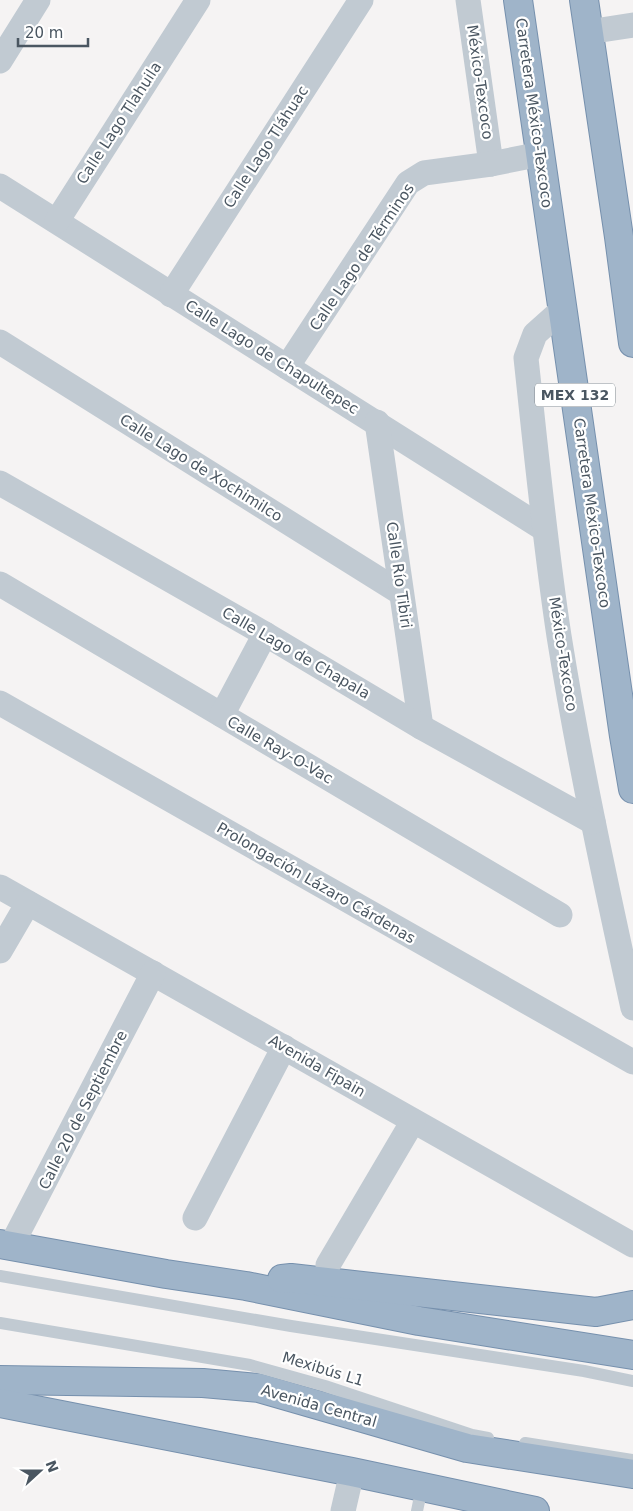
<svg xmlns="http://www.w3.org/2000/svg" width="633" height="1511" font-family="'DejaVu Sans',sans-serif">
  <style>
    .lines { fill: none; stroke-linecap: round; stroke-linejoin: round }
    .trunk-casing { stroke: #7690ad; stroke-width: 30 }
    .service { stroke: #c1cad2; stroke-width: 12 }
    .minor { stroke: #c1cad2; stroke-width: 25 }
    .trunk { stroke: #9fb4c9; stroke-width: 28 }
    .labels { text-anchor: middle; dominant-baseline: central; stroke-width: 4.5; stroke-linejoin: round; paint-order: stroke }
    .shield { fill: #fff; stroke: #808990; stroke-width: 1 }
    .shield-label { font-size: 14px; font-weight: bold; fill: #4a5661 }
    .street-label { font-size: 15px; fill: #4a5661; stroke: #fff }
  </style>
  <rect width="100%" height="100%" fill="#f5f3f3"/>
  <g class="lines">
    <g class="trunk-casing">
      <g id="trunk">
        <polyline points="518,0 624,736 633,789"/>
        <polyline points="584,0 619,237 633,343"/>
        <polyline points="0,1244 166,1274 246,1286 419,1321 633,1355"/>
        <polyline points="282,1279 291,1278 596,1312 633,1305"/>
        <polyline points="0,1380 203,1383 259,1388 467,1448 633,1474"/>
        <polyline points="0,1403 352,1472 535,1511"/>
      </g>
    </g>
    <g class="service">
      <polyline points="0,1276 291,1326 584,1371 633,1381"/>
      <polyline points="0,1323 250,1365 325,1386 472,1435 488,1438"/>
      <polyline points="525,1443 633,1460"/>
      <polyline points="417,1511 422,1487"/>
    </g>
    <g class="minor">
      <polyline points="468,0 491,164"/>
      <polyline points="588,32 633,25"/>
      <polyline points="0,61 38,0"/>
      <polyline points="0,186 544,529"/>
      <polyline points="57,221 198,0"/>
      <polyline points="171,295 361,0"/>
      <path d="M563 309 535 334 526 358C536 451 545 544 559 636 579 761 606 885 633 1008"/>
      <polyline points="0,342 401,593"/>
      <polyline points="287,367 408,183 424,173 491,164 541,154"/>
      <polyline points="377,422 421,727"/>
      <polyline points="0,483 265,634 421,727 593,822"/>
      <polyline points="0,584 560,915"/>
      <polyline points="0,703 633,1062"/>
      <polyline points="222,715 265,634"/>
      <polyline points="0,887 633,1245"/>
      <polyline points="0,951 28,903"/>
      <polyline points="195,1218 284,1047"/>
      <polyline points="11,1246 153,973"/>
      <polyline points="328,1265 413,1121"/>
      <polyline points="343,1511 352,1472"/>
    </g>
    <use href="#trunk" class="trunk"/>
  </g>
  <g class="labels">
    <rect class="shield" x="535" y="383.5" width="80" height="23" rx="4"/>
    <g class="shield-label">
      <text x="575" y="395">MEX 132</text>
    </g>
    <g class="street-label">
      <text transform="translate(480 82) rotate(82)">México-Texcoco</text>
      <text transform="translate(534 113) rotate(82)">Carretera México-Texcoco</text>
      <text transform="translate(119 123) rotate(-57)">Calle Lago Tlahuila</text>
      <text transform="translate(266 147) rotate(-57)">Calle Lago Tláhuac</text>
      <text transform="translate(362 257) rotate(-56)">Calle Lago de Términos</text>
      <text transform="translate(272 357) rotate(32)">Calle Lago de Chapultepec</text>
      <text transform="translate(201 468) rotate(32)">Calle Lago de Xochimilco</text>
      <text transform="translate(592 513) rotate(82)">Carretera México-Texcoco</text>
      <text transform="translate(399 575) rotate(82)">Calle Río Tibiri</text>
      <text transform="translate(296 653) rotate(30)">Calle Lago de Chapala</text>
      <text transform="translate(563 654) rotate(81)">México-Texcoco</text>
      <text transform="translate(280 750) rotate(30)">Calle Ray-O-Vac</text>
      <text transform="translate(316 883) rotate(30)">Prolongación Lázaro Cárdenas</text>
      <text transform="translate(317 1066) rotate(30)">Avenida Fipain</text>
      <text transform="translate(83 1110) rotate(-63)">Calle 20 de Septiembre</text>
      <text transform="translate(323 1369) rotate(17)">Mexibús L1</text>
      <text transform="translate(319 1406) rotate(16)">Avenida Central</text>
    </g>
  </g>
  <g transform="translate(40 1471) rotate(69)" stroke="#ffffff" stroke-width="4" paint-order="stroke">
  <path d="M0-4L9 19L0 12L-9 19Z" fill="#4a5661"/>
  <text y="-8" font-size="14" font-weight="bold" text-anchor="middle" fill="#4a5661">N</text>
  </g>
  <path d="M18 38v8h70v-8" fill="none" stroke="#4a5661" stroke-width="2.5"/>
  <text x="25" y="38" font-size="15" fill="#4a5661" stroke="#ffffff" stroke-width="4" paint-order="stroke">20 m</text>
</svg>
